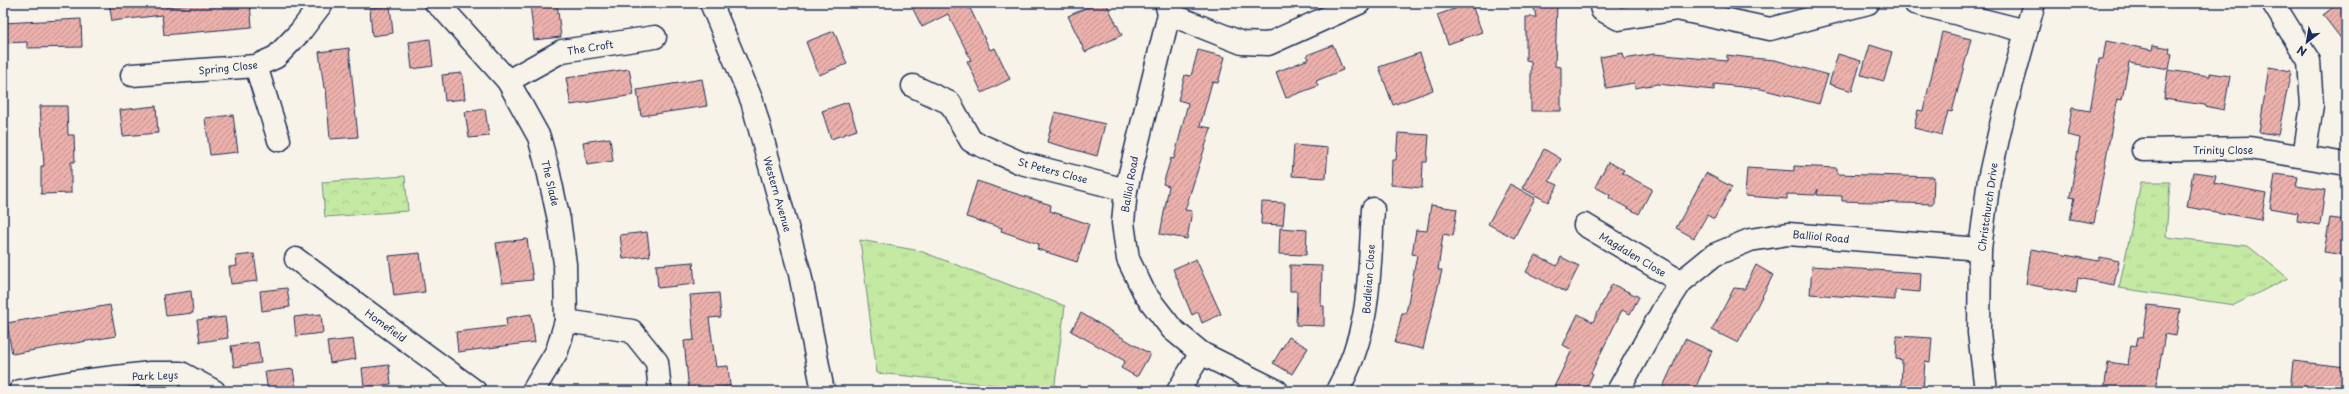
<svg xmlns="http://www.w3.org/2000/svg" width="2349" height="394" font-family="'Playpen Sans',sans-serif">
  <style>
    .grass { fill: url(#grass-tufts); stroke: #708c80 }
    .park { fill: url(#park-crowns); stroke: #708c80 }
    .building { fill: url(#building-hatch); stroke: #1b2f5e }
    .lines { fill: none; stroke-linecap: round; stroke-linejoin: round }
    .minor-casing { stroke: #1b2f5e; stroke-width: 25 }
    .tertiary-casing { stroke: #1b2f5e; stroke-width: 25 }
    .minor { stroke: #f7f3e8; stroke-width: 22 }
    .tertiary { stroke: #f7f3e8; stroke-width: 22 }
    .labels { text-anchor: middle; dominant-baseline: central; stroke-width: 4; stroke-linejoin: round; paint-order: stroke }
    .street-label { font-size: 10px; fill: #1b2f5e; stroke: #f7f3e8 }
  </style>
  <defs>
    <pattern id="grass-tufts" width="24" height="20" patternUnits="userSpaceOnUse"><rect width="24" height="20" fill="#c4e9a3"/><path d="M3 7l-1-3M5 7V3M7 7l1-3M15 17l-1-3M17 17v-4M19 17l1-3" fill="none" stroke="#a8c88f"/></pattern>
    <pattern id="park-crowns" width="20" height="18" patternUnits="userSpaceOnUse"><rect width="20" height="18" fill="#c4e9a3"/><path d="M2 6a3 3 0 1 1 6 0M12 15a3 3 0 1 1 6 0" fill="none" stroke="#a8c88f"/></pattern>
    <pattern id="building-hatch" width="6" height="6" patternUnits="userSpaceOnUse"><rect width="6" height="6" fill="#ecb1ab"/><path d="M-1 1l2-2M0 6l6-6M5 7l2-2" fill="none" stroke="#be908e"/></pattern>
  </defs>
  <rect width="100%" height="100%" fill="#f7f3e8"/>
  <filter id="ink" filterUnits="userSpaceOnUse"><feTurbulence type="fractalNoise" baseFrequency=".025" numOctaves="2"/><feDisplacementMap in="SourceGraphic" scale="8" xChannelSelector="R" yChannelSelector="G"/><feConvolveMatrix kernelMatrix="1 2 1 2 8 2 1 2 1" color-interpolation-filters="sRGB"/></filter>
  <g filter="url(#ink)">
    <g class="grass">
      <polygon points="2141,182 2170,182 2166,237 2248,246 2288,278 2234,305 2119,288"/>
      <polygon points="860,240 920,251 1065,306 1054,391 877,373"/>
    </g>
    <polygon class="park" points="405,176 408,211 325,217 322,182"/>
    <g class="building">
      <polygon points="109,3 166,3 166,7 205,3 250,3 252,27 164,35 162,15 112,21"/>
      <polygon points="530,3 557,3 561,37 534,40"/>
      <polygon points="910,3 970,3 968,4 990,50 995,48 1010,79 982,93 967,61 971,60 948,14 922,27"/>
      <polygon points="1097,3 1106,3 1122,35 1085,52 1068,16"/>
      <polygon points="1471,3 1482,32 1448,44 1437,15"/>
      <polygon points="1533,3 1557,3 1555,66 1561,67 1561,111 1531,111 1531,61 1526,60 1526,17 1536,17"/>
      <polygon points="2339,3 2346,3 2346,45 2323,15"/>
      <polygon points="390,6 393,33 372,36 370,8"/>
      <polygon points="81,19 82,47 27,48 27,42 3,43 3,23"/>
      <polygon points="834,31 847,64 819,75 806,42"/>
      <polygon points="1942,32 1971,39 1952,112 1948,111 1942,135 1914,128 1918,110 1923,111"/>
      <polygon points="430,39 433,66 412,69 409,42"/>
      <polygon points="2106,41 2152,50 2153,45 2170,48 2169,53 2172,54 2169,69 2129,62 2122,100 2117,99 2094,223 2070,219 2075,198 2070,197 2080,138 2067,135 2072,108 2090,111 2099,59 2103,59"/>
      <polygon points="1333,45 1343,70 1316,81 1318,86 1286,98 1276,72 1309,59 1307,55"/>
      <polygon points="1870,45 1892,52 1884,81 1861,75"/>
      <polygon points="349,48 358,137 330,139 326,88 324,88 319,52"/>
      <polygon points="1198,50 1225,57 1218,83 1212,82 1200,126 1211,128 1185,210 1192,211 1187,239 1160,234 1169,186 1163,184 1171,158 1174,159 1188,103 1178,100 1185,75 1191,76"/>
      <polygon points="1420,53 1433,90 1393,105 1379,67"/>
      <polygon points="1623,53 1624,59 1654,54 1727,61 1727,55 1752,58 1775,60 1828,75 1819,104 1761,89 1714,84 1714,90 1657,84 1635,88 1634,83 1606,88 1600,57"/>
      <polygon points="1838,54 1861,61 1852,91 1829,84"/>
      <polygon points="2269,67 2291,71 2278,135 2259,132"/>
      <polygon points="629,69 634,95 571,105 566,78"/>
      <polygon points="2168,70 2210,76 2210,73 2230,76 2224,110 2205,106 2205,105 2164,99"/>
      <polygon points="462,73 465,99 445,101 442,75"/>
      <polygon points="702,79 707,106 641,116 637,90"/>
      <polygon points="848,102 857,130 831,139 822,111"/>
      <polygon points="40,106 67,106 68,135 74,135 75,162 71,162 71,193 41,194 41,166 44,166"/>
      <polygon points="156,106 158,133 123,136 120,110"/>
      <polygon points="485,109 489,136 469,138 465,112"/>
      <polygon points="1055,112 1105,124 1097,156 1047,142"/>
      <polygon points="233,115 238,152 210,155 205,118"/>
      <polygon points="1398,133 1429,135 1427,162 1423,162 1422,188 1391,185 1392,160 1396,160"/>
      <polygon points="610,138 613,161 587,165 583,142"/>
      <polygon points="1294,145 1328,148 1326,178 1292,176"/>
      <polygon points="1544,149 1561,159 1549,181 1558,185 1548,202 1522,188"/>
      <polygon points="1608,162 1624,170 1622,173 1652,189 1639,214 1609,198 1610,195 1595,187"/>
      <polygon points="1794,166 1837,168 1837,174 1934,177 1933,204 1842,201 1842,196 1817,195 1818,189 1815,195 1787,194 1787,199 1745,196 1747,168 1794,171"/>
      <polygon points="2193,172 2216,175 2214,183 2266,193 2261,220 2187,207"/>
      <polygon points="1706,173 1732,187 1714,219 1707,215 1694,238 1676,228"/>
      <polygon points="2275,174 2298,177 2296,186 2325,190 2320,225 2297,221 2298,213 2270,208"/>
      <polygon points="977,181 1051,205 1050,211 1089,224 1077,262 1037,249 1039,244 1001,231 1002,228 966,217"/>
      <polygon points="1510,184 1535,198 1514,238 1488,224"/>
      <polygon points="1262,202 1285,203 1283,225 1261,224"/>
      <polygon points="1431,205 1457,209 1453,236 1443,234 1438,270 1442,270 1423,349 1395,343 1402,313 1406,313 1417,255 1412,254 1416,230 1427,231"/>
      <polygon points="2330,218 2346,220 2346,255 2324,252"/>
      <polygon points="1280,228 1307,230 1306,255 1279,254"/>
      <polygon points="647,232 650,256 623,259 620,235"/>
      <polygon points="527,239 533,280 502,283 496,243"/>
      <polygon points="2031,249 2099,261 2100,257 2119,261 2114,285 2078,278 2076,293 2026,284"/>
      <polygon points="420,253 425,292 394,296 389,256"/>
      <polygon points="254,254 258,281 231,284 229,267 237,266 236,256"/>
      <polygon points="1535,255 1557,266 1561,257 1579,266 1566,292 1526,272"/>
      <polygon points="1196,259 1221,314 1202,323 1198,312 1192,315 1173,269"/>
      <polygon points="693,262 695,284 658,288 656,265"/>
      <polygon points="1290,265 1322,266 1321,306 1324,306 1324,326 1296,325 1297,291 1290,291"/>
      <polygon points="1756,265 1773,275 1738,343 1712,330 1734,288 1744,289"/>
      <polygon points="1812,266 1921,273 1920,292 1895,290 1895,300 1810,294"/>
      <polygon points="1612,284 1639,297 1630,314 1622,310 1591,373 1593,374 1585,391 1552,391 1572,350 1563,345 1578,314 1593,322"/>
      <polygon points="287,288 290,307 262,311 260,291"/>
      <polygon points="191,291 193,313 166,316 163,295"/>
      <polygon points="719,293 721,317 709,318 716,367 728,366 730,386 689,391 684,341 694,340 690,295"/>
      <polygon points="110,305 116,336 12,354 7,323"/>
      <polygon points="2148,305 2180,309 2176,336 2165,334 2155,391 2104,391 2108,362 2128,365 2131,345 2136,346 2138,337 2143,338"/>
      <polygon points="1081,313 1150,354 1137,377 1121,368 1125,361 1071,331"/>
      <polygon points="321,314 323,333 296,336 294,317"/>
      <polygon points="531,314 535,342 458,352 456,332 507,326 506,318"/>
      <polygon points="225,317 228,338 200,342 197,320"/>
      <polygon points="1897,336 1932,338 1930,362 1925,361 1923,391 1901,391 1902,360 1896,359"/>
      <polygon points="1289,337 1308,348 1292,374 1273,363"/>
      <polygon points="353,339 356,359 330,363 327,342"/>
      <polygon points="1685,339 1712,351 1694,391 1661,391"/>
      <polygon points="258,342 261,363 234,367 231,346"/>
      <polygon points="2293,361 2346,367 2346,391 2290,391"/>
      <polygon points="389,365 391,384 364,387 362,368"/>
      <polygon points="293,369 296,389 268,391 265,372"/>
    </g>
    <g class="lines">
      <g class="minor-casing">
        <g id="minor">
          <polyline points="436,3 445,11 508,81 539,137 548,170 559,220 565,264 566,321 557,351 533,391"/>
          <polyline points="1166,3 1169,14 1126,190 1123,223 1128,259 1145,294 1172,329 1201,353 1277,391"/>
          <polyline points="1600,3 1602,10 1619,19 1677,9 1770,29 1868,3"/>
          <polyline points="1915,3 2026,31"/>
          <polyline points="2273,3 2309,61 2312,106 2304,156"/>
          <polyline points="1169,14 1242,43 1268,44 1359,3"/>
          <polyline points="256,66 279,140"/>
          <polyline points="132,75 256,66 276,57 300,32 322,3"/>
          <polyline points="508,81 562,51 655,37"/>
          <polyline points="913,86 950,103 971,141 1021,163 1126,190"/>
          <polyline points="2143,150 2250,148 2346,164"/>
          <polyline points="1585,225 1681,282"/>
          <polyline points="296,259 475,391"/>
          <polyline points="566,321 632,331 657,362 660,391"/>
          <polyline points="20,391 73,382 150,373 181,373 214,391"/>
          <polyline points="1178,391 1201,353"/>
          <path d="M1337 391C1371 331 1369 276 1373 209"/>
          <polyline points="1618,391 1663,310 1681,282 1714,255 1750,240 1788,234 1980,249"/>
        </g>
      </g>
      <g class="tertiary-casing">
        <g id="tertiary">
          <polyline points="711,3 752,101 800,274 823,391"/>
          <polyline points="1986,391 1979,333 1980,249 1989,179 2003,116 2034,3"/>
        </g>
      </g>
      <use href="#minor" class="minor"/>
      <use href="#tertiary" class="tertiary"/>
    </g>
  </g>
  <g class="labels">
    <g class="street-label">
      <text transform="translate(590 47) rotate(-9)">The Croft</text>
      <text transform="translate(228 67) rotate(-6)">Spring Close</text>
      <text x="2223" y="149">Trinity Close</text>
      <text transform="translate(1053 170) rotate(15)">St Peters Close</text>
      <text transform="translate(551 183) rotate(77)">The Slade</text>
      <text transform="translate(1129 184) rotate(-80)">Balliol Road</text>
      <text transform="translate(778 194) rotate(74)">Western Avenue</text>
      <text transform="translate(1987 207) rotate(-82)">Christchurch Drive</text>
      <text transform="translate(1821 236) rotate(5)">Balliol Road</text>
      <text transform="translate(1633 254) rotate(31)">Magdalen Close</text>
      <text transform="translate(1368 279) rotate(-86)">Bodleian Close</text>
      <text transform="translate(386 325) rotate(36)">Homefield</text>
      <text transform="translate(155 375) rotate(-2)">Park Leys</text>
    </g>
  </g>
  <rect width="2349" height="394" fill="none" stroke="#f7f3e8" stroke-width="16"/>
  <rect x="8" y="8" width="2333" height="378" fill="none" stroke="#1b2f5e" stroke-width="1.5" filter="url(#ink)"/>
  <g transform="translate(2307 42) rotate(211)" stroke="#f7f3e8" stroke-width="3" paint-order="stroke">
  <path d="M0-3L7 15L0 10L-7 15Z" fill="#1b2f5e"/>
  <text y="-6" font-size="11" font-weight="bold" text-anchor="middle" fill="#1b2f5e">N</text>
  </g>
</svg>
